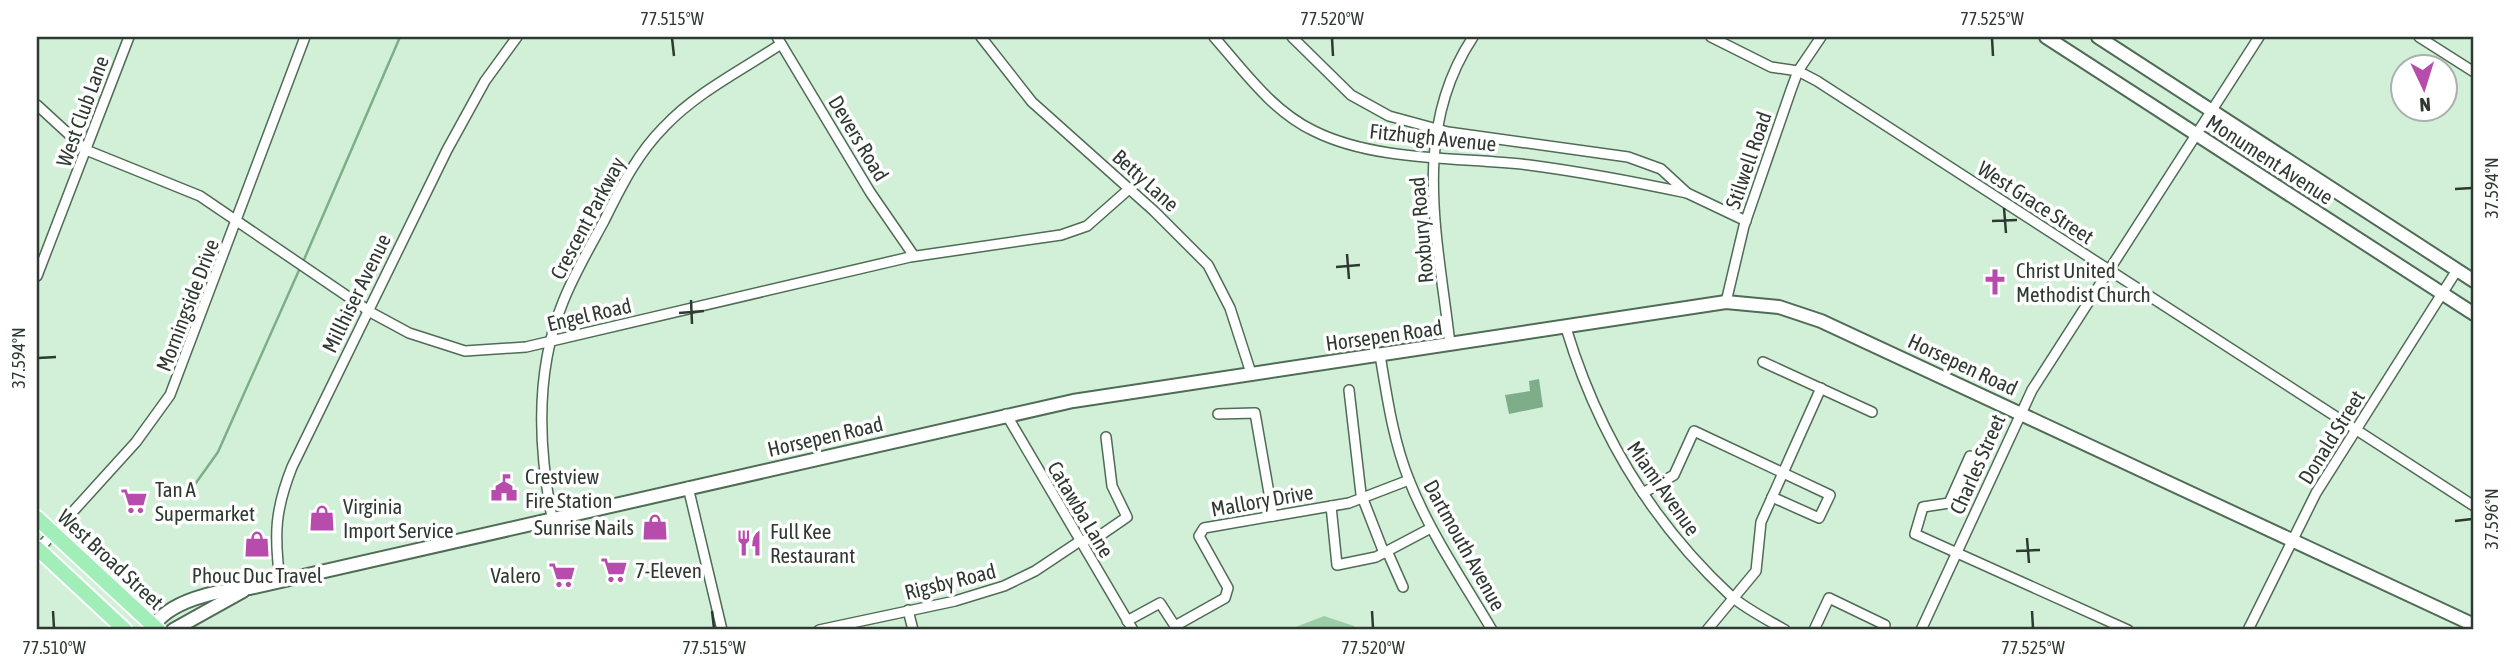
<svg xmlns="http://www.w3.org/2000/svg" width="2511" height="667" font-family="'Asap Condensed',sans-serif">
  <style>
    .green { fill: #9bcda7 }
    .water { fill: #7dae89 }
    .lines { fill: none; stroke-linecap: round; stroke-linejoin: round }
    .stream { stroke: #7dae89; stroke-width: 2.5 }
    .street-casing { stroke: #506b56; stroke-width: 12 }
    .secondary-casing { stroke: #506b56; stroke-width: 16 }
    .primary-casing { stroke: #fff; stroke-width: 18 }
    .street { stroke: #fff; stroke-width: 9 }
    .secondary { stroke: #fff; stroke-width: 12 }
    .primary { stroke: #a1eeb9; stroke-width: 14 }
    .ticks { fill: none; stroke: #2e3a31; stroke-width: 2.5 }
    .labels { text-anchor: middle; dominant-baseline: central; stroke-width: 7; stroke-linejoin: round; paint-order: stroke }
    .street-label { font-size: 21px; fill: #2e3a31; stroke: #fff }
    .poi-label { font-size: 21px; fill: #2e3a31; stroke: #fff; text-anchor: start }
    .neatline { fill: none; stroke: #2e3a31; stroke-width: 2.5 }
    .ticks-label { font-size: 18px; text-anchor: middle; fill: #2e3a31 }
  </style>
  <rect width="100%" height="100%" fill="#d1f0d7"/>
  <polygon class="green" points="1324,616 1354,626 1354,630 1288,630"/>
  <polygon class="water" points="1539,379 1543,407 1509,414 1505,395 1530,391 1529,381"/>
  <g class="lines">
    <g class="stream">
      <polyline points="303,262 400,37"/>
      <polyline points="193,487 218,452 300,268"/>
    </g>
    <g class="street-casing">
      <g id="street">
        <polyline points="777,37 870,192 914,256"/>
        <polyline points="981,37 1032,102 1154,211 1208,265 1230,308 1251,373"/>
        <path d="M1214 37C1244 71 1272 111 1314 131 1376 162 1462 157 1529 165 1582 172 1635 182 1687 193"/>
        <polyline points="1292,37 1351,95 1389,116 1448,132 1628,157 1661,169 1687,193 1746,221"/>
        <polyline points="1711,37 1771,67 1798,71 1817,81 2474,506"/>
        <polyline points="2419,37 2474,72"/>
        <polyline points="37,105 86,150 200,196 372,313 409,333 465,351 526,347 910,257 1061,235 1087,226 1129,189"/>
        <polyline points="37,276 129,37"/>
        <polyline points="1726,302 1744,226 1791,90 1798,71 1821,37"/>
        <path d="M1566 328C1597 431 1651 522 1731 596 1746 609 1768 620 1785 630"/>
        <path d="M1450 344C1438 238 1410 132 1473 37"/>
        <path d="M1380 355C1387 397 1393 440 1409 480 1430 533 1463 581 1492 630"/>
        <polyline points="1763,362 1872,412"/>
        <polyline points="1349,390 1361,494 1384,553"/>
        <polyline points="1006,414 1133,630"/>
        <polyline points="1218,414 1255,413 1273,516"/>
        <polyline points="1970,456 1949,503 1923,507 1915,534 2128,630"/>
        <polyline points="688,487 722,630"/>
        <polyline points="1643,493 1674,475 1694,431 1830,495 1819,518 1772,497"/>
        <polyline points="1331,506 1337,565 1376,557 1431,528"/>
        <path d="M552 517C538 446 535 370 563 302 574 274 590 247 604 221 621 187 637 154 664 127 697 92 742 70 781 44"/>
        <polyline points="39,549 136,442 170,395 305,37"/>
        <polyline points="1387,551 1403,587"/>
        <path d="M280 581C274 534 275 510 292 467L447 150 485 81 517 37"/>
        <polyline points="908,610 913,630"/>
        <polyline points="1127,621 1160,603 1175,626 1225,598 1228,588 1199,536 1204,528 1349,503 1409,480"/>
        <polyline points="819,630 955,601 1004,586 1035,571 1080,541 1095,539 1127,517 1112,486 1106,437"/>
        <polyline points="1707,630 1756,571 1761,522 1821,388"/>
        <polyline points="1814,630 1829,598 1885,625"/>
        <polyline points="1921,630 2032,390 2259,37"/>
        <polyline points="2248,630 2316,493 2457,270"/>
      </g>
    </g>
    <g class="secondary-casing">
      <g id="secondary">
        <polyline points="2046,37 2474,314"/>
        <polyline points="2098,37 2474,281"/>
        <path d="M151 630C167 600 219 590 250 588L1073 401 1726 302 1779 307 1821 321 2474 625"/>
        <polyline points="173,630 243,591"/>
      </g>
    </g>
    <g class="primary-casing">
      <g id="primary">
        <polyline points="37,518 158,630"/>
        <polyline points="37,548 125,630"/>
      </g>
    </g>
    <use href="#street" class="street"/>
    <use href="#secondary" class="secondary"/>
    <use href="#primary" class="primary"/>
  </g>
  <path class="ticks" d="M672 38 674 56M1332 38 1333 56M1992 38 1993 56M2455 189 2472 188M2004 208 2006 233M1992 221 2017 220M1347 254 1349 279M1336 267 1360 265M691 300 692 324M679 313 704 311M38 358 56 357M2455 521 2472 519M2027 538 2029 563M2016 551 2040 550M53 611 54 628M712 611 714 628M1372 611 1373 628M2032 611 2033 628"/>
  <defs>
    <g id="church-bare" transform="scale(2.1)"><path d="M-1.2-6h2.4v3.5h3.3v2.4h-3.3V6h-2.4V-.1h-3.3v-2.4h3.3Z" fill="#b74cad" stroke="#fff" stroke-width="2.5" paint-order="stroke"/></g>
    <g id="civic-bare" transform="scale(2.1)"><path d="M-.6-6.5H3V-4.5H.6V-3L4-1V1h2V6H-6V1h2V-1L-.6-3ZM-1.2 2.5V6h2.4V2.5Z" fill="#b74cad" stroke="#fff" stroke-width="2.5" paint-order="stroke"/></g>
    <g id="supermarket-bare" transform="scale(2.1)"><path d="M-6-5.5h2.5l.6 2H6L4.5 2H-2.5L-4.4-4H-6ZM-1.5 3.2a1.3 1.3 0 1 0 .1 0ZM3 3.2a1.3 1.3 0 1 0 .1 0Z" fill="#b74cad" stroke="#fff" stroke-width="2.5" paint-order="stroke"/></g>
    <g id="shop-bare" transform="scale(2.1)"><path d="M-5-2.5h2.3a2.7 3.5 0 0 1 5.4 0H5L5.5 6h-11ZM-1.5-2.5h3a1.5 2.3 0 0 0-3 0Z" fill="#b74cad" stroke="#fff" stroke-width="2.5" paint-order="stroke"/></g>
    <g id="restaurant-bare" transform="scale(2.1)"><path d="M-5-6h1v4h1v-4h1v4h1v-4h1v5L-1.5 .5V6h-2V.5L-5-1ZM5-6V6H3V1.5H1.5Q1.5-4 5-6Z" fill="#b74cad" stroke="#fff" stroke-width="2.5" paint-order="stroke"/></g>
  </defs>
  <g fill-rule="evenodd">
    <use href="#church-bare" x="1995" y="282"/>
    <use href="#civic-bare" x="504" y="488"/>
    <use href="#supermarket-bare" x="134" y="501"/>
    <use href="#shop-bare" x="322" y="518"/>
    <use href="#shop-bare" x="655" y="527"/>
    <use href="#restaurant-bare" x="749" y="543"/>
    <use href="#shop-bare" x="257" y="544"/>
    <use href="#supermarket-bare" x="614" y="570"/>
    <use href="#supermarket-bare" x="562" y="575"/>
  </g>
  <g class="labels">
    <g class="street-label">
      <text transform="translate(82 111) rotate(-70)">West Club Lane</text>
      <text transform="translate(1433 137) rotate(6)">Fitzhugh Avenue</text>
      <text transform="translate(859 138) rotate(59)">Devers Road</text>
      <text transform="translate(2270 159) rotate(33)">Monument Avenue</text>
      <text transform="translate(1748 160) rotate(-71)">Stilwell Road</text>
      <text transform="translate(1146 180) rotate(42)">Betty Lane</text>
      <text transform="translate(2036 202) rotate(33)">West Grace Street</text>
      <text transform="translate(587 218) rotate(-62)">Crescent Parkway</text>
      <text transform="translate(1421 230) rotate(-95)">Roxbury Road</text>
      <text transform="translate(356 293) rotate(-64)">Millhiser Avenue</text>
      <text transform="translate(187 305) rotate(-69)">Morningside Drive</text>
      <text transform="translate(589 314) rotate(-13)">Engel Road</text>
      <text transform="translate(1384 335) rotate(-8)">Horsepen Road</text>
      <text transform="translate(1963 364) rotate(25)">Horsepen Road</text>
      <text transform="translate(825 436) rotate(-13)">Horsepen Road</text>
      <text transform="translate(2331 437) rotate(-58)">Donald Street</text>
      <text transform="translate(1977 464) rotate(-66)">Charles Street</text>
      <text transform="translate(1664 488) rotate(55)">Miami Avenue</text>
      <text transform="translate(1262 500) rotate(-10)">Mallory Drive</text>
      <text transform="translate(1081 509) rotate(59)">Catawba Lane</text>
      <text transform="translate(1465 545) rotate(61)">Dartmouth Avenue</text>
      <text transform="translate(111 559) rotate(43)">West Broad Street</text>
      <text transform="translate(950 581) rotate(-14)">Rigsby Road</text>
    </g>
    <g class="poi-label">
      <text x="2016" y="270">Christ United<tspan x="2016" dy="24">Methodist Church</tspan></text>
      <text x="525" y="476">Crestview<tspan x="525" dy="24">Fire Station</tspan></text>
      <text x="155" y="489">Tan A<tspan x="155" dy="24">Supermarket</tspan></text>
      <text x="343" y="506">Virginia<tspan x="343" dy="24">Import Service</tspan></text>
      <text x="634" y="527" text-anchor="end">Sunrise Nails</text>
      <text x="770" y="531">Full Kee<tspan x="770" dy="24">Restaurant</tspan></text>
      <text x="635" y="570">7-Eleven</text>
      <text x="257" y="575" text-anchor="middle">Phouc Duc Travel</text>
      <text x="541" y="575" text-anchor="end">Valero</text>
    </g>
  </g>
  <rect width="2511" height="667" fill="none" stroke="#ffffff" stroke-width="77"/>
  <g transform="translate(2424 88) rotate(176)"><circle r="33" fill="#ffffff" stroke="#abb0ad" stroke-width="2"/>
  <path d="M0-5L12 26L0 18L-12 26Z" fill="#b74cad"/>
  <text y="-10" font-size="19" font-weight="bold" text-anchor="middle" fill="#2e3a31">N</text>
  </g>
  <rect x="38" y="38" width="2434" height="590" class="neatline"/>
  <g class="ticks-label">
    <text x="672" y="25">77.515°W</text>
    <text x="1332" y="25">77.520°W</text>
    <text x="1992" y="25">77.525°W</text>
    <text transform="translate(2492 188) rotate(-90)" y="6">37.594°N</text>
    <text transform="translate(19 358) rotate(-90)" y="6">37.594°N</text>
    <text transform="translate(2492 519) rotate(-90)" y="6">37.596°N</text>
    <text x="54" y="654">77.510°W</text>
    <text x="714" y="654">77.515°W</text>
    <text x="1373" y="654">77.520°W</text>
    <text x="2033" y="654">77.525°W</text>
  </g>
</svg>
